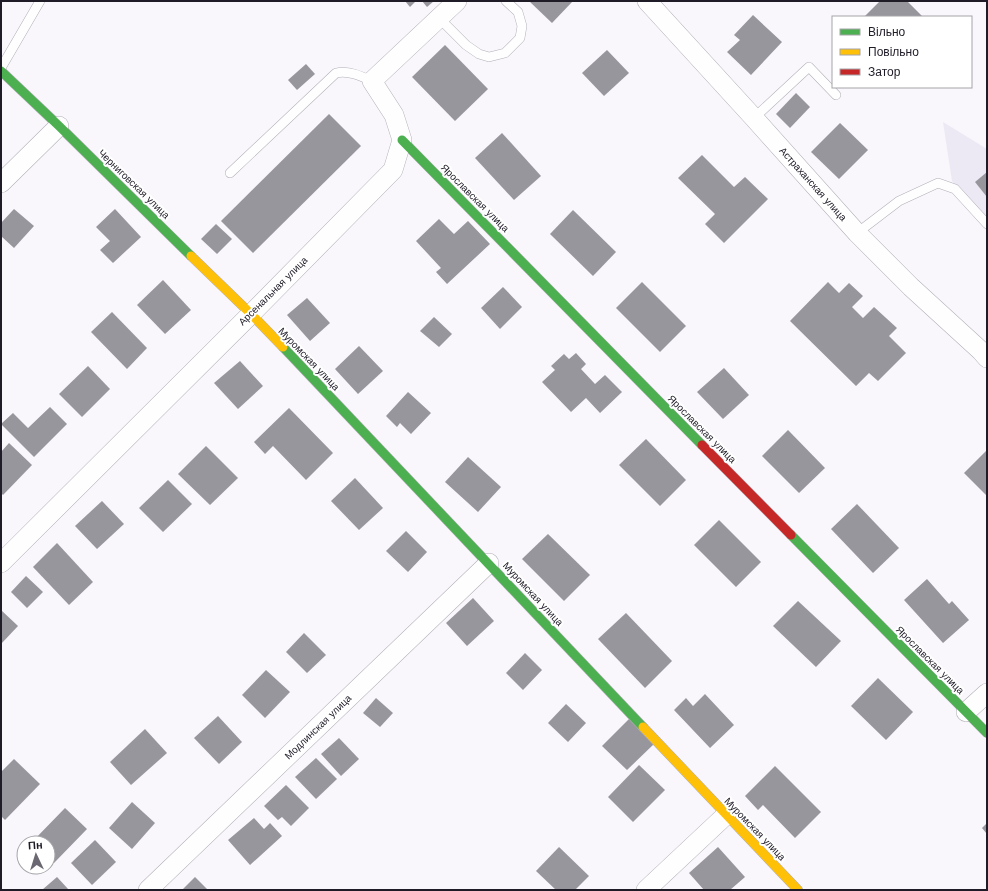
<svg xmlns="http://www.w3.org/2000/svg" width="988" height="891" font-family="'Work Sans',sans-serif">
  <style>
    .built { fill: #ece9f4 }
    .building { fill: #98969d }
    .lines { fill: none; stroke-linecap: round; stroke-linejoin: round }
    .lane-casing { stroke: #b2afb7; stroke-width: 10 }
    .street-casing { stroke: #b2afb7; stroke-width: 20 }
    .fast-casing { stroke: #b2afb7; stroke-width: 10 }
    .slow-casing { stroke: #b2afb7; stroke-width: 10 }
    .jam-casing { stroke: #b2afb7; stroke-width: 10 }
    .lane { stroke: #fefeff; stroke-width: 9 }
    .street { stroke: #fefeff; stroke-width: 19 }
    .fast { stroke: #4caf50; stroke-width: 9 }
    .slow { stroke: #ffc107; stroke-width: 9 }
    .jam { stroke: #c62828; stroke-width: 9 }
    .labels { text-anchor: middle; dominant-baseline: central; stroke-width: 4; stroke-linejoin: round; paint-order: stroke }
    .street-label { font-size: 10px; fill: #1f1b27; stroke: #fff }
  </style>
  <rect width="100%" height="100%" fill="#f9f7fc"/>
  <polygon class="built" points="943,122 987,149 987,221 952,181"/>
  <g class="building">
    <polygon points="405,1 416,1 410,7"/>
    <polygon points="422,1 434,1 427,7"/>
    <polygon points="529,1 573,1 552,23"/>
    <polygon points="880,1 907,1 923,17 864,17"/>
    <polygon points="753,15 782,42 751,75 727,52 740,40 734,35"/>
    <polygon points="445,45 488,89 455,121 412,77"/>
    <polygon points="607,50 629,73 604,96 582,73"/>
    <polygon points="306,64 315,74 297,90 288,80"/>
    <polygon points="796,93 810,107 790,128 776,114"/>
    <polygon points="329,114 361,146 253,253 221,221"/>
    <polygon points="840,123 868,150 839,179 811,152"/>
    <polygon points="502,133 541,176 514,200 475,158"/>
    <polygon points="702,155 734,187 745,177 768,199 724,243 705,224 715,214 678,178"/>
    <polygon points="987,172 987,197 975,182"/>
    <polygon points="14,209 34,226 14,248 1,236 1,223"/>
    <polygon points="115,209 141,237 113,263 100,250 110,241 96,227"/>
    <polygon points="573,210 616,252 593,276 550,234"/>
    <polygon points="439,219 454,234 468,221 490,244 447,284 436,272 441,268 416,241"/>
    <polygon points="216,224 232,239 217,254 201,239"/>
    <polygon points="163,280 191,310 165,334 137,305"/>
    <polygon points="642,282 686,326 660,352 616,308"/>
    <polygon points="828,282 839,293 849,283 863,296 852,307 863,318 874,307 897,328 889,336 906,353 878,381 869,373 856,386 790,321"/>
    <polygon points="503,287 522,307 500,329 481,308"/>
    <polygon points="307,298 330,323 310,341 287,315"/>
    <polygon points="112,312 147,348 127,369 91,332"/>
    <polygon points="434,317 452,334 439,347 420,331"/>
    <polygon points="359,346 383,371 358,394 335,369"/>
    <polygon points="576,353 586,364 581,369 595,384 605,375 622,392 600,413 586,398 571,412 542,382 555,370 551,366 564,354 569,359"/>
    <polygon points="240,361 263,386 238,409 214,383"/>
    <polygon points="88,366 110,389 82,417 59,394"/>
    <polygon points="724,368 749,395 723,419 697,392"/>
    <polygon points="408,392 431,413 411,434 400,423 397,427 386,416"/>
    <polygon points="50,407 67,424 34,457 1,424 13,413 28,428"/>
    <polygon points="289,408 333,453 306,480 273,446 265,454 254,442"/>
    <polygon points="788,430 825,468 799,493 762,456"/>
    <polygon points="646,439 686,480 660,506 619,465"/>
    <polygon points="9,443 32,465 3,495 1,493 1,452"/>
    <polygon points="206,446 238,478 210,505 178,474"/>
    <polygon points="987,450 987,496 964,473"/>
    <polygon points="468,457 501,487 478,512 445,482"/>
    <polygon points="355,478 383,508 359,530 331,501"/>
    <polygon points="168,480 192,504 163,532 139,508"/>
    <polygon points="102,501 124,524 97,549 75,526"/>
    <polygon points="857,504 899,548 873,573 831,529"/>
    <polygon points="719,520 761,562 736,587 694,545"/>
    <polygon points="406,531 427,552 408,572 386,551"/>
    <polygon points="548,534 590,575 564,601 522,559"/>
    <polygon points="57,543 93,582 69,605 33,567"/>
    <polygon points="26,576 43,592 27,608 11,592"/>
    <polygon points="927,579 949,604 952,601 969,620 943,643 904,600"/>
    <polygon points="473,598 494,621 467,646 446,623"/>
    <polygon points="798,601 841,641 816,667 773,626"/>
    <polygon points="1,610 18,626 1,644"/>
    <polygon points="626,613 672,661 645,688 598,639"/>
    <polygon points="304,633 326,655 307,673 286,652"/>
    <polygon points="525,653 542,670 523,690 506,673"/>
    <polygon points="266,670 290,692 265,718 242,695"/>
    <polygon points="878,678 913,712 886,740 851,706"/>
    <polygon points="705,694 734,725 710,748 674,710 686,698 693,706"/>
    <polygon points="376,698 393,713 380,727 363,713"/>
    <polygon points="566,704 586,723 568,742 548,723"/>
    <polygon points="218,716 242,742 219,764 194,738"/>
    <polygon points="630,718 655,743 627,770 602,746"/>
    <polygon points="145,729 167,753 131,785 110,762"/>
    <polygon points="339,738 359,759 341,776 321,754"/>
    <polygon points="316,758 337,779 316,799 295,777"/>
    <polygon points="14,759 40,784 5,820 1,816 1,772"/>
    <polygon points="639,765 665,790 633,822 608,797"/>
    <polygon points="775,766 821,812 795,838 763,805 758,810 745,796"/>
    <polygon points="286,785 309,808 291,826 282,817 278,820 264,806"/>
    <polygon points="132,802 155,823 132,849 109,828"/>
    <polygon points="65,808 87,829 54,863 48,858 48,843 33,843 32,842"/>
    <polygon points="254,818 264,829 270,823 282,836 250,865 228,840"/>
    <polygon points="987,823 987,834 982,828"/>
    <polygon points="95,840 116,862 92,885 71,863"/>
    <polygon points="559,847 589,876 575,890 556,890 536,871"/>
    <polygon points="718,847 745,877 730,890 704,890 689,873"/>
    <polygon points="57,877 69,890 42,890"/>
    <polygon points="195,877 208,890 182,890"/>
  </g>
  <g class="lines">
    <g class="lane-casing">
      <g id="lane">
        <polyline points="439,18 466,45 479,54 489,57 505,53 520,38 522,26 518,12 506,1"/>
        <polyline points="1,68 40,1"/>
        <polyline points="754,118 809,67 836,95"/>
        <path d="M230 173 336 73C348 70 361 76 372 81"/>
        <polyline points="857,233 899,201 938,183 955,189 987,224"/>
      </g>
    </g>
    <g class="street-casing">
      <g id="street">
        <polyline points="647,1 754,118 857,233 911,287 981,351 987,358"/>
        <polyline points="1,183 59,126"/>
        <polyline points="1,563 251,314 393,170 402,140 394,115 372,81 457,1"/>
        <polyline points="966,712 987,693"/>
        <polyline points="148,890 489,563"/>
        <polyline points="646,890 726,815"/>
      </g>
    </g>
    <g class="fast-casing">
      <g id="fast">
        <polyline points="1,71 59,126 191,256"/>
        <polyline points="402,140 702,445"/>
        <polyline points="283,347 643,727"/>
        <polyline points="791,535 987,733"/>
      </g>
    </g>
    <g class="slow-casing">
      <g id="slow">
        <polyline points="191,256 251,314 283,347"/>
        <polyline points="643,727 798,890"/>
      </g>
    </g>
    <g class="jam-casing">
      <polyline id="jam" points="702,445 791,535"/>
    </g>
    <use href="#lane" class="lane"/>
    <use href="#street" class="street"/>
    <use href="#fast" class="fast"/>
    <use href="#slow" class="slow"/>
    <use href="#jam" class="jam"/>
  </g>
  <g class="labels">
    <g class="street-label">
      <text transform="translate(134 184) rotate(44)">Черниговская улица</text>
      <text transform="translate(813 184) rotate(48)">Астраханская улица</text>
      <text transform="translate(475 198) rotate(45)">Ярославская улица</text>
      <text transform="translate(273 291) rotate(-45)">Арсенальная улица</text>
      <text transform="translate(309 359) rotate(46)">Муромская улица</text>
      <text transform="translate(702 429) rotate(45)">Ярославская улица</text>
      <text transform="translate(533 594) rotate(47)">Муромская улица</text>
      <text transform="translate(930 660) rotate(45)">Ярославская улица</text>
      <text transform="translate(318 727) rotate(-44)">Модлинская улица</text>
      <text transform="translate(755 829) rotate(46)">Муромская улица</text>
    </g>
  </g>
  <rect width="988" height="891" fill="none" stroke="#1f1b27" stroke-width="4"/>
  <rect x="832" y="16" width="140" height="72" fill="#ffffff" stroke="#a5a4a9"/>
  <rect x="840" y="29" width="20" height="6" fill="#4caf50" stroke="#a5a4a9"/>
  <text x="868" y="36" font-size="12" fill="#1f1b27">Вільно</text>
  <rect x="840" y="49" width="20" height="6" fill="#ffc107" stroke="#a5a4a9"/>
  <text x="868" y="56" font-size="12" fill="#1f1b27">Повільно</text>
  <rect x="840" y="69" width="20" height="6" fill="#c62828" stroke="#a5a4a9"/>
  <text x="868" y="76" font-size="12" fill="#1f1b27">Затор</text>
  <g transform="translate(36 855) rotate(356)"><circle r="19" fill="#ffffff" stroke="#a5a4a9"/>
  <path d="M0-3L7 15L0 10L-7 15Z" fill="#6b6872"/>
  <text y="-6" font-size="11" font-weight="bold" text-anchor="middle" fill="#1f1b27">Пн</text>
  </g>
</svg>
